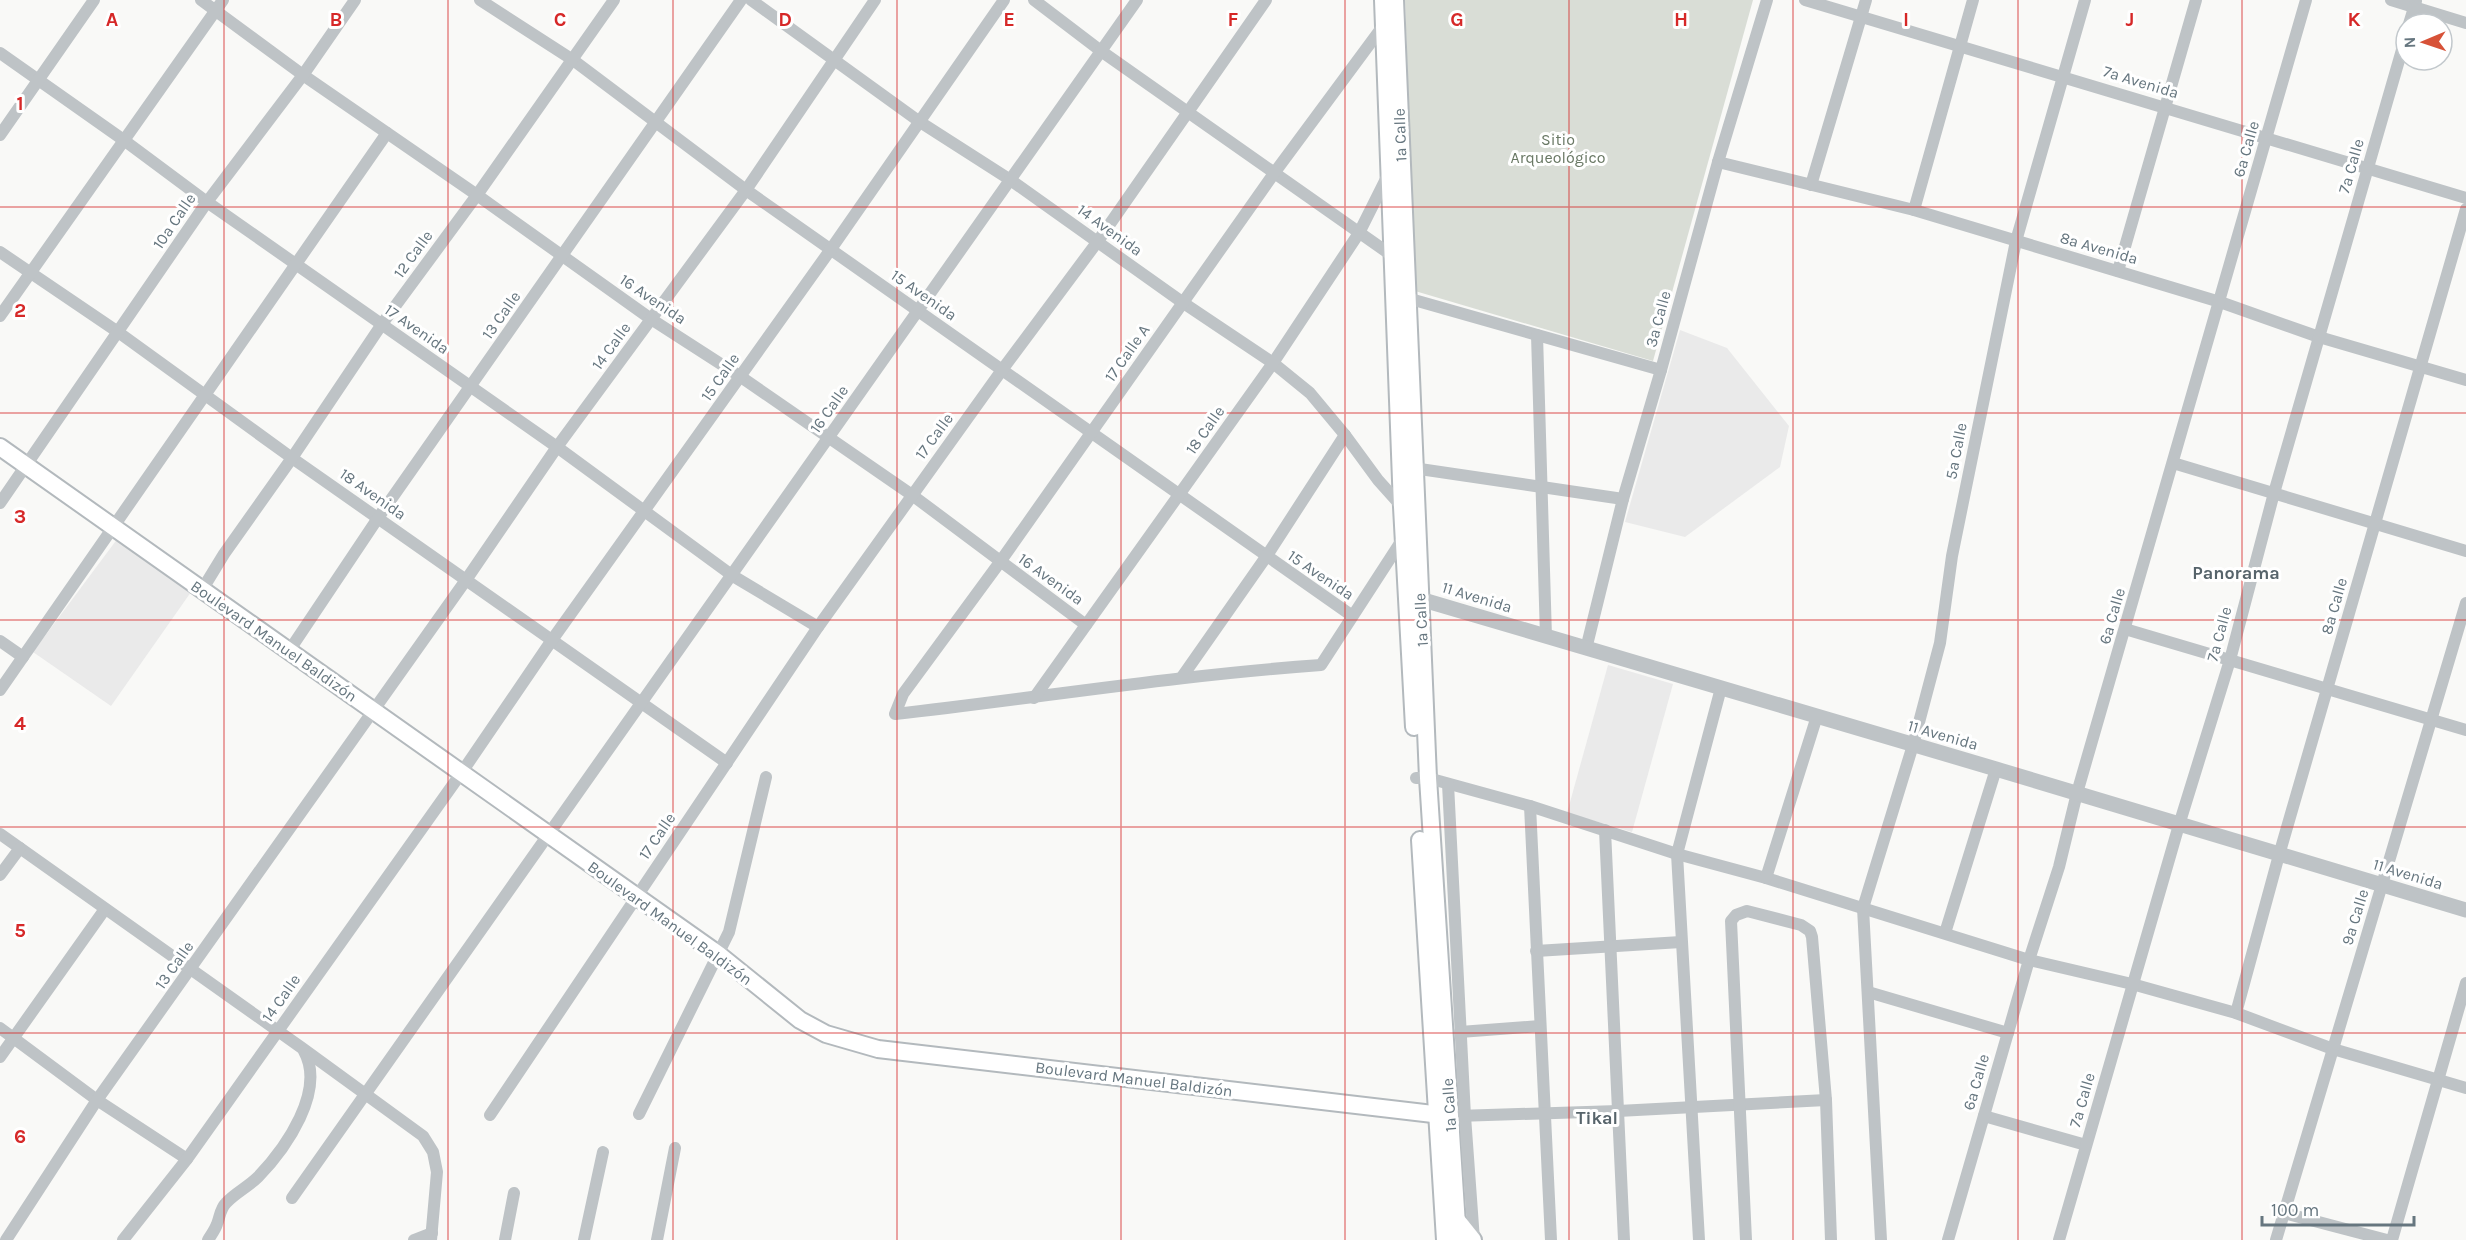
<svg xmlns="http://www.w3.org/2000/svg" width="2466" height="1240" font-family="Karla,sans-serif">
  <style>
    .built { fill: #eaeaea }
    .green { fill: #d9ddd6 }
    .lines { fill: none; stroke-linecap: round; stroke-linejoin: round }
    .secondary-casing { stroke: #b3b9bd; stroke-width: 20 }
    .minor { stroke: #bec3c6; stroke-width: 12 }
    .tertiary { stroke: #bec3c6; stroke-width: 15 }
    .secondary { stroke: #fff; stroke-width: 16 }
    .grid { fill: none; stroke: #d62828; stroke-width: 1.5; stroke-opacity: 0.55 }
    .labels { text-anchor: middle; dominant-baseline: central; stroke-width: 6; stroke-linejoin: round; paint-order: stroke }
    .street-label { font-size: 16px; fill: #66767f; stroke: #fff }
    .park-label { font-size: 16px; fill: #697864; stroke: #fff }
    .neighbourhood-label { font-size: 18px; font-weight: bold; fill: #57646b; stroke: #fff }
    .grid-label { font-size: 20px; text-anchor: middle; font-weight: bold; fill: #d62828; stroke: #fff; stroke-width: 6; stroke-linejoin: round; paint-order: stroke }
  </style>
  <rect width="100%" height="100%" fill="#f9f9f7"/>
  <g class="built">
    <polygon points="1680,330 1727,348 1789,426 1780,467 1685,537 1625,522"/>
    <polygon points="118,538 191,592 111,706 33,652"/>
    <polygon points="1608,665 1673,684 1632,832 1567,813"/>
  </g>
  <polygon class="green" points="1405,0 1753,0 1653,361 1415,291"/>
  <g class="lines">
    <g class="secondary-casing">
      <g id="secondary">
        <polyline points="1383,0 1402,507 1414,727"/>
        <polyline points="1395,0 1428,778 1458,1240"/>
        <polyline points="0,447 718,954 800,1020 826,1034 878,1049 1450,1116"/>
        <polyline points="1420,840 1445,1240"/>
        <polyline points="1457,1220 1473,1240"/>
      </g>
    </g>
    <g class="minor">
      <polyline points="201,0 303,75 477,195 651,319 741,377 912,495 1086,625"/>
      <polyline points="480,0 573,60 746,190 1351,615"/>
      <polyline points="751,0 920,122 1009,179 1182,302 1273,363 1310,393 1345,435 1378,480 1404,509"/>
      <polyline points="1034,0 1101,51 1394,257"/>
      <polyline points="1805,0 2466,198"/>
      <polyline points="2391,0 2466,23"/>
      <path d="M1386 22 1275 172 1000 562 903 694 895 714C1037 698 1178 675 1321 665L1404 537"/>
      <polyline points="2409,24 2416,1"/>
      <polyline points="0,53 125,141 207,202 557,447 733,576 818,627"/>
      <polyline points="0,135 94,0"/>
      <polyline points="1718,162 1914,210 2220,302 2319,337 2466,380"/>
      <polyline points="1811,185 1866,0"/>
      <polyline points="1914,210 1973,0"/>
      <polyline points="0,252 118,332 292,458 727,763"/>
      <polyline points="2118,271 2196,0"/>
      <polyline points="1407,298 1661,370"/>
      <polyline points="0,316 223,0"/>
      <polyline points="1537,335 1546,637"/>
      <polyline points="2173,463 2466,551"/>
      <polyline points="1413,468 1623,499"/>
      <polyline points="0,503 207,202 303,75 355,0"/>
      <polyline points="202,590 224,554 292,458 382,324 477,195 614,0"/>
      <polyline points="2125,629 2466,730"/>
      <polyline points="0,641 23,657"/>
      <polyline points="1586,649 1623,499 1661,370 1718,162 1767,0"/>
      <polyline points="289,651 378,518 741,0"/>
      <polyline points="1182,677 1266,557 1345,435"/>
      <polyline points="0,690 387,133"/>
      <polyline points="1034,698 1273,363 1359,233 1389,173"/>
      <polyline points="1416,778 1428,778 1530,806 1677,854 1766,878 2029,960 2132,984 2236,1013 2333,1049 2466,1088"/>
      <polyline points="1448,784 1465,1116 1474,1240"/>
      <polyline points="1530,806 1551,1240"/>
      <polyline points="1605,830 1624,1240"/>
      <polyline points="0,834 302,1048 423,1136 433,1152 437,1172 431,1240"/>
      <polyline points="0,875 20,848"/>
      <polyline points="1766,878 1817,716"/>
      <polyline points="1945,933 1996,769"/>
      <polyline points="1536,951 1681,942"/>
      <polyline points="1868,992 2008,1033"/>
      <polyline points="2236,1013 2279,855 2466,209"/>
      <polyline points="0,1028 97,1100 187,1159"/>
      <polyline points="1460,1032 1540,1026"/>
      <polyline points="0,1057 105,909"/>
      <polyline points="639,1114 729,932 766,777"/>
      <polyline points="490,1115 818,627 1002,370 1098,241 1266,0"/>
      <polyline points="1457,1116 1618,1111 1826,1100"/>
      <polyline points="1984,1116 2086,1145"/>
      <polyline points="292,1198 1137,0"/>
      <polyline points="2284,1213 2387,1240"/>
      <polyline points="6,1240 97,1100 466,580 557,447 746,190 875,0"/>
      <polyline points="123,1240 187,1159 462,772 552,640 831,249 1004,0"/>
      <path d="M208 1240C211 1235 215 1230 217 1224 220 1217 220 1209 226 1203 235 1193 248 1187 258 1177 286 1148 326 1091 304 1051"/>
      <polyline points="414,1240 432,1233"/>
      <polyline points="505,1240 514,1193"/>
      <polyline points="584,1240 603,1152"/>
      <polyline points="657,1240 675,1148"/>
      <polyline points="1699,1240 1677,854 1721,688"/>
      <polyline points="1746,1240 1731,921 1736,915 1747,911 1801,925 1810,931 1812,937 1826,1100 1831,1240"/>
      <polyline points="1881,1240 1863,908 1913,745 1940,643 1952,556 2016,241 2085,0"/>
      <polyline points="1948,1240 2029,960 2059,867 2077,793 2306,0"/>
      <polyline points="2059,1240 2179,825 2230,660 2274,493 2406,36"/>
      <polyline points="2276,1240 2466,603"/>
      <polyline points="2392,1240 2466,983"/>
    </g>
    <polyline class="tertiary" points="1411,599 1420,599 1996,769 2466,910"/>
    <use href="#secondary" class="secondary"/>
  </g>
  <path class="grid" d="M224 0V1240M448 0V1240M673 0V1240M897 0V1240M1121 0V1240M1345 0V1240M1569 0V1240M1793 0V1240M2018 0V1240M2242 0V1240M0 207H2466M0 413H2466M0 620H2466M0 827H2466M0 1033H2466"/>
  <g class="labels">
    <g class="street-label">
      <text transform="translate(2141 82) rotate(17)">7a Avenida</text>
      <text transform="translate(1400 135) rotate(-92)">1a Calle</text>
      <text transform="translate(2246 149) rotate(-74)">6a Calle</text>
      <text transform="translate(2351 166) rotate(-74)">7a Calle</text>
      <text transform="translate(174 221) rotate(-56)">10a Calle</text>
      <text transform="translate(1110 230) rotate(36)">14 Avenida</text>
      <text transform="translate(2099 248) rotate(16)">8a Avenida</text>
      <text transform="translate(413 254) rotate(-54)">12 Calle</text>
      <text transform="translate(924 295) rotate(35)">15 Avenida</text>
      <text transform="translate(653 299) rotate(34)">16 Avenida</text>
      <text transform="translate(501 315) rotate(-55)">13 Calle</text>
      <text transform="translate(1658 319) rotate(-75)">3a Calle</text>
      <text transform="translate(417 329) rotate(35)">17 Avenida</text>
      <text transform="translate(611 346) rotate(-54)">14 Calle</text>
      <text transform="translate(1127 353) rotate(-55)">17 Calle A</text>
      <text transform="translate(720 377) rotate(-55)">15 Calle</text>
      <text transform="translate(829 409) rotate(-55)">16 Calle</text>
      <text transform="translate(1205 430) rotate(-55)">18 Calle</text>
      <text transform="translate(934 436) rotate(-54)">17 Calle</text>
      <text transform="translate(1956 451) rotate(-79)">5a Calle</text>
      <text transform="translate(373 494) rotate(35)">18 Avenida</text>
      <text transform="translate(1321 575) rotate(34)">15 Avenida</text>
      <text transform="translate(1051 579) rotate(36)">16 Avenida</text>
      <text transform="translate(1477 597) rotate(17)">11 Avenida</text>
      <text transform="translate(2334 606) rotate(-74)">8a Calle</text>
      <text transform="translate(2112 616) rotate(-74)">6a Calle</text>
      <text transform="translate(1421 620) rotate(-93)">1a Calle</text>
      <text transform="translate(2219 634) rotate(-75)">7a Calle</text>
      <text transform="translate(274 641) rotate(35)">Boulevard Manuel Baldizón</text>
      <text transform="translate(1943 735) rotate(16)">11 Avenida</text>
      <text transform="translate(657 836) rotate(-56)">17 Calle</text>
      <text transform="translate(2408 874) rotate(17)">11 Avenida</text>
      <text transform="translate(2355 917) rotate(-73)">9a Calle</text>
      <text transform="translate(670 923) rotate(36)">Boulevard Manuel Baldizón</text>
      <text transform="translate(174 965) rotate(-55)">13 Calle</text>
      <text transform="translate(281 998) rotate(-55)">14 Calle</text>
      <text transform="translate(1134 1079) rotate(7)">Boulevard Manuel Baldizón</text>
      <text transform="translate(1976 1082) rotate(-74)">6a Calle</text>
      <text transform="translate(2082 1100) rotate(-74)">7a Calle</text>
      <text transform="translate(1449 1105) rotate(-94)">1a Calle</text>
    </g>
    <g class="park-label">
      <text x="1558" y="139">Sitio<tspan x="1558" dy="18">Arqueológico</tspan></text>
    </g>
    <g class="neighbourhood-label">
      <text x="2236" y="573">Panorama</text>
      <text x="1597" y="1118">Tikal</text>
    </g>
  </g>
  <g class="grid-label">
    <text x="112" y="26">A</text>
    <text x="336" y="26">B</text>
    <text x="560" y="26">C</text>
    <text x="785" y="26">D</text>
    <text x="1009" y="26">E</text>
    <text x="1233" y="26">F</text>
    <text x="1457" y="26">G</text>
    <text x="1681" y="26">H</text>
    <text x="1906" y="26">I</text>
    <text x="2130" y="26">J</text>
    <text x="2354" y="26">K</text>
    <text x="20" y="110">1</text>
    <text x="20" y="317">2</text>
    <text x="20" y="523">3</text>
    <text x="20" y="730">4</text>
    <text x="20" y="937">5</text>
    <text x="20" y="1143">6</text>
  </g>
  <g transform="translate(2424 42) rotate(268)"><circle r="28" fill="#ffffff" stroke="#c2c8cc" stroke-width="1.5"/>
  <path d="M0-4.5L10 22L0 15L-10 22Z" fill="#d75238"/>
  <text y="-9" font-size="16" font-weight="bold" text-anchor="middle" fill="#66767f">N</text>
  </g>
  <path d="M2262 1216v9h152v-9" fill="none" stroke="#66767f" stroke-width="3"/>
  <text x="2271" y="1216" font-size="18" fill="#66767f" stroke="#ffffff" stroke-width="4.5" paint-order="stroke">100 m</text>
</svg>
